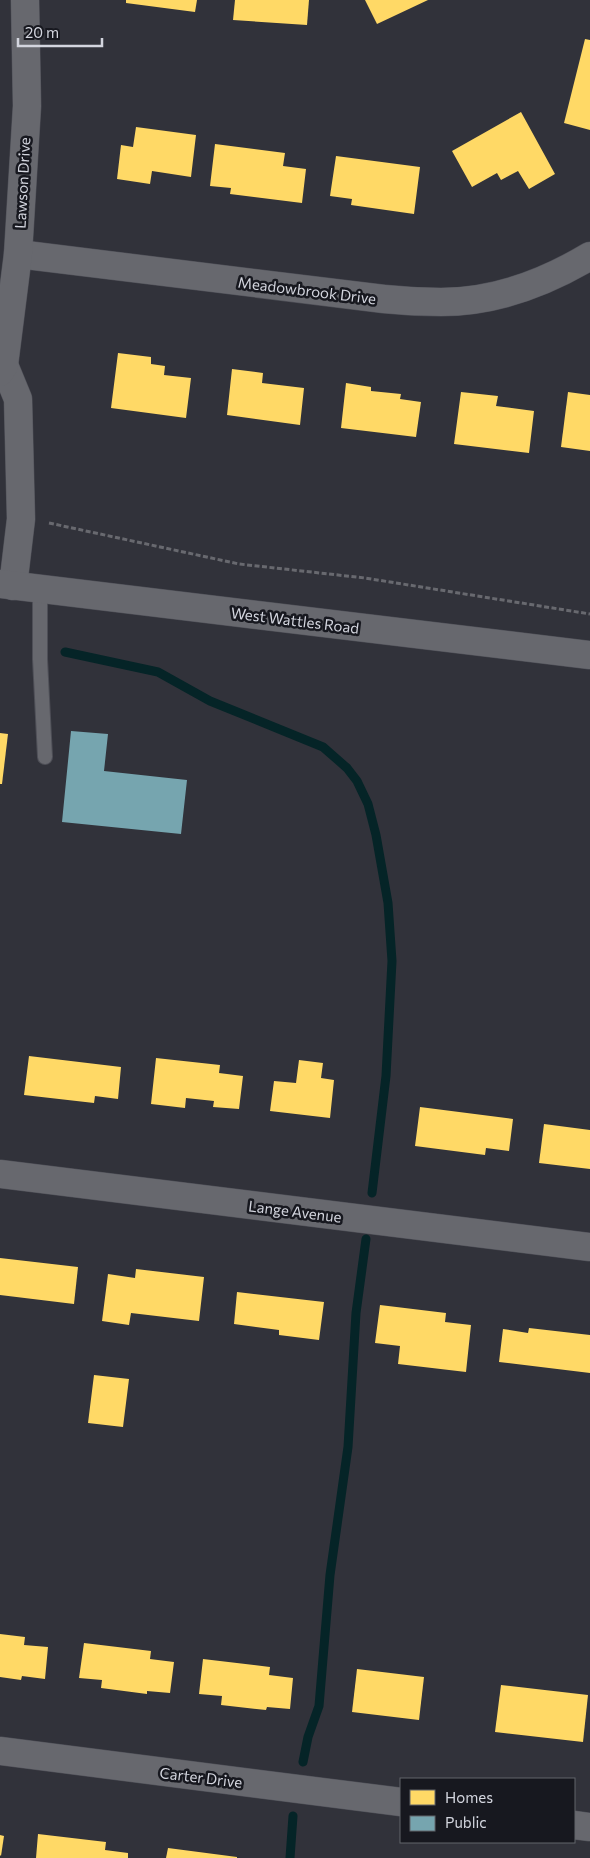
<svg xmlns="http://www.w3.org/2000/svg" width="590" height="1858" font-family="Commissioner,sans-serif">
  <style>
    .homes { fill: #ffd966 }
    .public { fill: #76a5af }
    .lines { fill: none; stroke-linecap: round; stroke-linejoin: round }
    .stream { stroke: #052427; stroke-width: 9 }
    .service-casing { stroke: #4e4f57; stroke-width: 16 }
    .minor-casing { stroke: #4e4f57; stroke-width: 29 }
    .tertiary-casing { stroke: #4e4f57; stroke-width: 29 }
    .path { stroke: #68696f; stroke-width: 3; stroke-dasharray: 5 2.5; stroke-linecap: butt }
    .service { stroke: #67686e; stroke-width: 14 }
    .minor { stroke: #67686e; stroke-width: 28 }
    .tertiary { stroke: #67686e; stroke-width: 28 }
    .labels { text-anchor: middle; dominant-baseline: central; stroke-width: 5; stroke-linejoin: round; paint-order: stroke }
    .street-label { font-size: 15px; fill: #d3d5de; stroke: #17181f }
  </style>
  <rect width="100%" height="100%" fill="#31323a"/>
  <g class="homes">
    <polygon points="126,0 197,0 195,12 126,3"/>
    <polygon points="235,0 309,0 307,25 233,20"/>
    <polygon points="365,0 428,0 377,24"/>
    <polygon points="585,39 590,40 590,130 564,123"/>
    <polygon points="521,112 555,174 529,189 518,171 501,180 497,173 472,187 452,151"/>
    <polygon points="136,127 196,135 191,177 152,171 150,184 117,179 121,145 133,147"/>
    <polygon points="215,144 285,153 283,166 306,169 302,203 230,194 231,188 210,186"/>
    <polygon points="336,156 420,167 414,214 351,205 352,199 330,196"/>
    <polygon points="118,353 151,357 151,364 165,366 164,375 191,378 186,418 111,408"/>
    <polygon points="232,369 263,373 262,383 304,388 300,425 227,415"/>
    <polygon points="346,383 371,387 371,391 401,394 400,399 421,402 416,437 341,428"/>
    <polygon points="461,392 498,396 496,406 534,411 529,453 454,444"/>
    <polygon points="568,392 590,395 590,451 561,447"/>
    <polygon points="0,733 8,734 2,784 0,784"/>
    <polygon points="29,1056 121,1067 118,1099 95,1096 94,1103 24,1095"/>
    <polygon points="156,1058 220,1065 219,1073 243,1076 239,1109 213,1107 214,1101 186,1098 185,1108 151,1104"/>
    <polygon points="299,1060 323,1063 321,1078 334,1080 330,1118 270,1111 274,1081 296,1083"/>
    <polygon points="420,1107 513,1119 509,1151 486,1148 485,1155 415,1146"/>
    <polygon points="544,1124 590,1130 590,1169 539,1163"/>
    <polygon points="0,1258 78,1267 74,1304 0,1295"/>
    <polygon points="136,1269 204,1277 199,1321 131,1313 129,1325 102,1321 108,1274 135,1278"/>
    <polygon points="237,1292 324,1302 319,1340 279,1335 279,1330 234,1324"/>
    <polygon points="380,1305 446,1313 445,1322 471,1325 466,1372 398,1364 400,1346 375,1343"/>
    <polygon points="529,1328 590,1335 590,1373 499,1362 503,1329 528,1333"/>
    <polygon points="94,1375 129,1379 123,1427 88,1423"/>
    <polygon points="0,1634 25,1637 24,1645 48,1647 45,1679 22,1676 21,1680 0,1677"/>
    <polygon points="84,1643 151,1651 150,1659 174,1662 170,1693 147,1691 147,1694 101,1688 102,1680 79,1678"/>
    <polygon points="203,1659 270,1667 269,1675 293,1678 290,1709 267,1707 266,1710 221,1705 222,1696 199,1694"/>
    <polygon points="357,1669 424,1677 419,1720 352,1712"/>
    <polygon points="501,1685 588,1695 583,1742 495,1732"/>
    <polygon points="38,1834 106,1842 105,1850 128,1853 128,1858 36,1858"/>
    <polygon points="0,1835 4,1836 1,1856 0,1855"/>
    <polygon points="168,1848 237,1857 237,1858 166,1858"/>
  </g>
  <polygon class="public" points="71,731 108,734 104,771 187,780 181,834 62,822"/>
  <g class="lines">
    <g class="stream">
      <polyline points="65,652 158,672 210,701 323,747 347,768 357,781 368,804 376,835 388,903 392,961 386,1076 372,1193"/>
      <polyline points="303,1762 308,1737 319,1706 330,1575 348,1447 356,1313 366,1239"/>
      <polyline points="290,1858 293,1816"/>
    </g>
    <g class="service-casing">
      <polyline id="service" points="40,589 40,659 45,757"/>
    </g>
    <g class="minor-casing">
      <g id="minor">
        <path d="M18 254 384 299C403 301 422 302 441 302 494 302 545 283 590 256"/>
        <polyline points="4,365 18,399 21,519 13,586"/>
        <polyline points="0,372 4,365 18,254 27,106 25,0"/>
        <polyline points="0,1174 590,1247"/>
        <polyline points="0,1751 401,1802"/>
        <polyline points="574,1825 590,1827"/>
      </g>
    </g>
    <g class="tertiary-casing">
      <polyline id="tertiary" points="0,584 590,655"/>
    </g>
    <polyline class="path" points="49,523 239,564 365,578 590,614"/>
    <use href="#service" class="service"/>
    <use href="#minor" class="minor"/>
    <use href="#tertiary" class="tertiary"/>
  </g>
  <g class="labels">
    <g class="street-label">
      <text transform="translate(22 183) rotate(-87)">Lawson Drive</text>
      <text transform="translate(307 290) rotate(7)">Meadowbrook Drive</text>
      <text transform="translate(295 620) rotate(7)">West Wattles Road</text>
      <text transform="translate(295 1211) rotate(7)">Lange Avenue</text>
      <text transform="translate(201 1777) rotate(7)">Carter Drive</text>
    </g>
  </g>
  <rect x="400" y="1778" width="175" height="65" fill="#17181f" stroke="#62646b"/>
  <rect x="410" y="1790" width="25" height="15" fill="#ffd966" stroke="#62646b"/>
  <text x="445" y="1803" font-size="15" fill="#d3d5de">Homes</text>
  <rect x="410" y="1816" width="25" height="15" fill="#76a5af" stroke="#62646b"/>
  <text x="445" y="1828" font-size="15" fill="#d3d5de">Public</text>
  <path d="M18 38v8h84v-8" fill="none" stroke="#d3d5de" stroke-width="2.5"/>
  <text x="25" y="38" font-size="15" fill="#d3d5de" stroke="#17181f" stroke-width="4" paint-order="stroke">20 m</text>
</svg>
